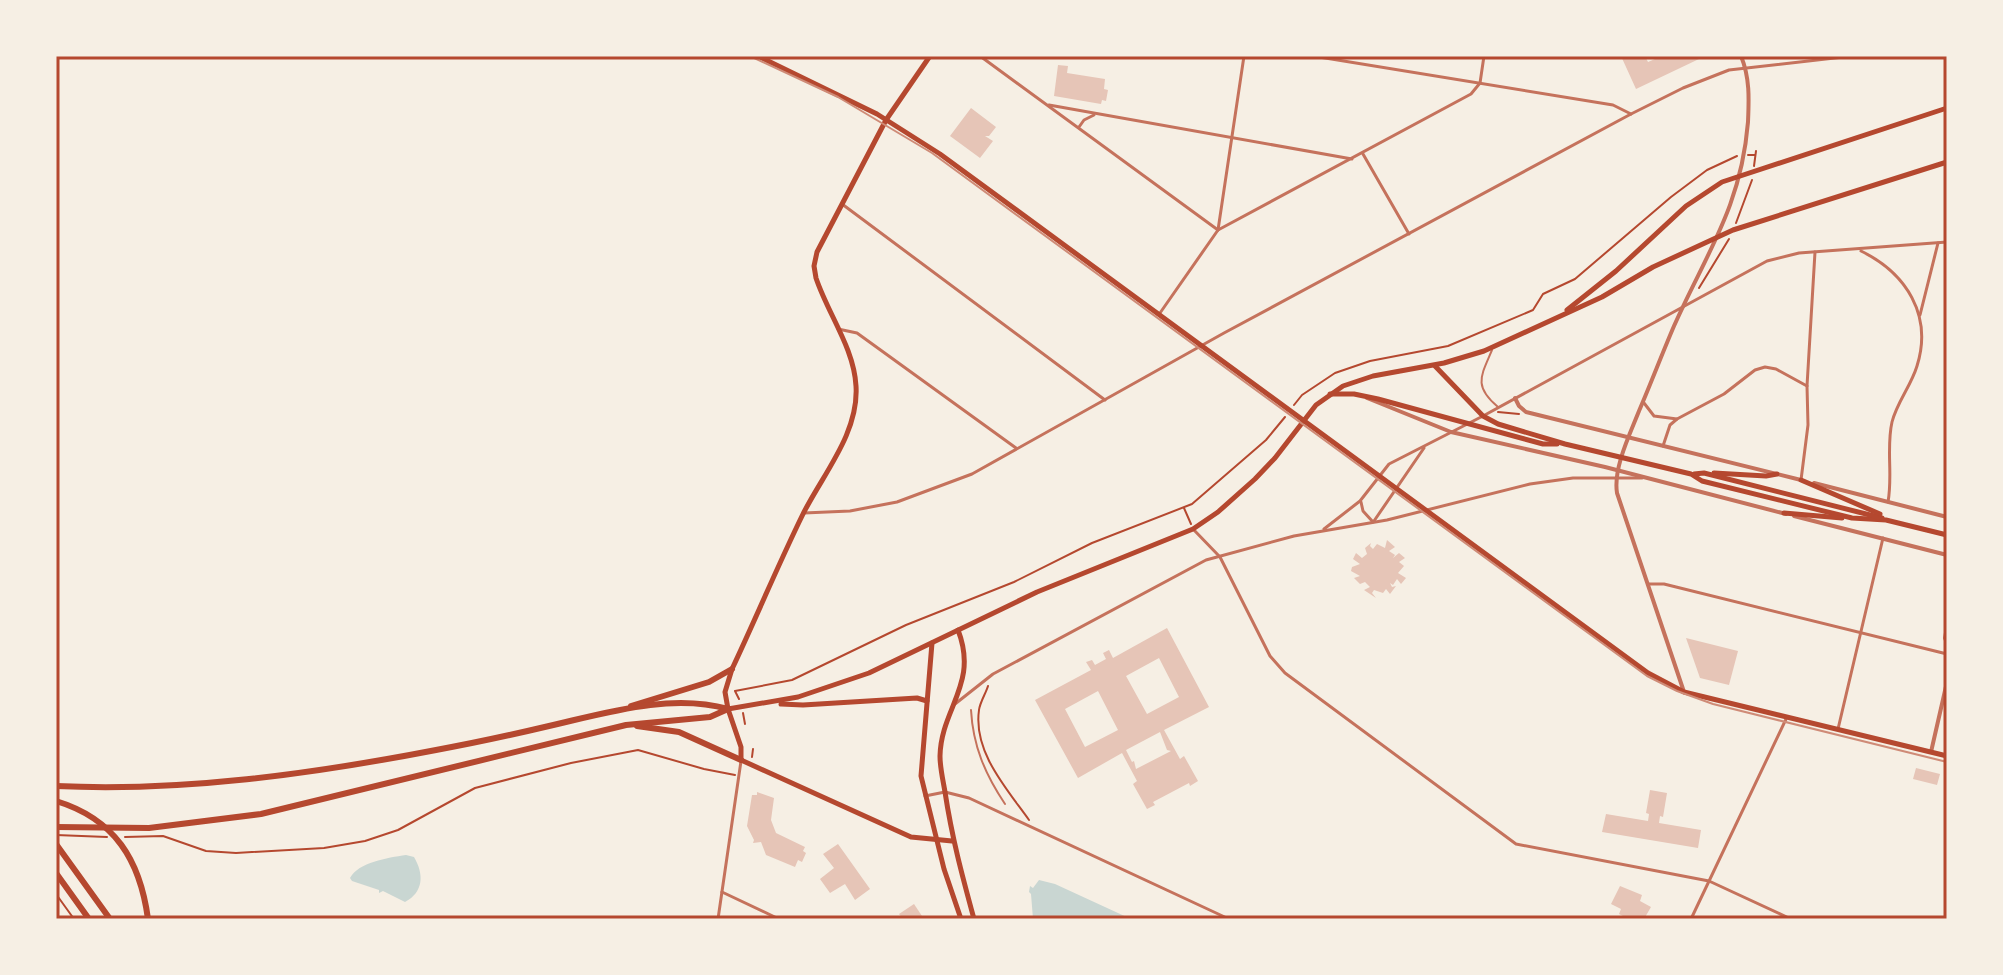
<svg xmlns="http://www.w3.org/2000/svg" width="2003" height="975" font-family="Karla,sans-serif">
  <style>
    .water { fill: #c9d6d2 }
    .building { fill: #e6c5b7; fill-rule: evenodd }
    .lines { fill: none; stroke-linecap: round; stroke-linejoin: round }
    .path { stroke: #b5482f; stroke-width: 2 }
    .pedestrian { stroke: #c5725c; stroke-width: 2 }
    .minor { stroke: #c5725c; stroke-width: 3 }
    .tertiary { stroke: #c5725c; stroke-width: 4 }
    .secondary { stroke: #b5482f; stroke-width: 5 }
    .primary { stroke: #b5482f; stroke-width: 5 }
    .motorway { stroke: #b5482f; stroke-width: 6 }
    .rail { stroke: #cf8b77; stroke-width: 2 }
    .neatline { fill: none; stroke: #b5482f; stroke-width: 3 }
  </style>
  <rect width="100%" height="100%" fill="#f6efe4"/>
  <g class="water">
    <path d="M406 855 414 857C424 874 424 892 405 902L383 891 379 893V890L352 881 350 878C359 862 387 858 406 855Z"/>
    <polygon points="1039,880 1055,884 1131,919 1033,919 1031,894 1029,892 1030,886 1033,888"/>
  </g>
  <g class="building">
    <polygon points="1621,56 1645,56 1648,62 1655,59 1653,56 1698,56 1699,59 1636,89"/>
    <polygon points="1058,65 1068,66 1067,73 1105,79 1104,89 1108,90 1106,101 1102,100 1101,104 1054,96"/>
    <polygon points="971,108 996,127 989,136 985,136 993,141 980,158 950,136"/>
    <polygon points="1387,540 1395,547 1389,551 1395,555 1393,558 1399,553 1405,558 1399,562 1404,566 1398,573 1406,578 1401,584 1397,579 1393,585 1390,583 1392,587 1396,586 1390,594 1386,589 1383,593 1374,590 1372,593 1376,598 1364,590 1370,587 1365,582 1360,584 1354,578 1360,576 1351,571 1352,567 1360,564 1353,559 1356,553 1362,558 1367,554 1365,548 1371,543 1370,546 1373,549 1377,544 1385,548"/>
    <path d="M1167 628 1209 707 1164 730 1180 759 1184 756 1198 781 1190 786 1189 783 1153 802 1155 805 1147 809 1133 784 1137 781 1122 753 1078 778 1035 700 1091 670 1086 662 1092 660 1095 665 1106 659 1103 653 1109 650 1113 658ZM1159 658 1179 697 1147 714 1126 676ZM1098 691 1118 730 1085 747 1065 709ZM1160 732 1167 750 1171 751 1136 769 1134 761 1132 762 1126 750Z"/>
    <polygon points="1686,638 1738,651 1729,685 1700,678"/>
    <polygon points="1916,768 1940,774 1937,785 1913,779"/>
    <polygon points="1650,790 1667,793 1663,817 1660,816 1659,823 1701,830 1698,848 1602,832 1606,814 1648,821 1649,814 1646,813"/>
    <polygon points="757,792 774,798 771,820 776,833 805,847 803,851 806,853 802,862 798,860 795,867 766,855 761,842 753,843 754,840 747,826 752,795 757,795"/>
    <polygon points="838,844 870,889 855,900 845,884 830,893 820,879 834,868 823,854"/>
    <polygon points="1620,886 1642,895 1640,901 1651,907 1644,919 1629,919 1619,914 1621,909 1611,904"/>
    <polygon points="914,904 924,919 903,919 899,914"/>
  </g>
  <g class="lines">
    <g class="path">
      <polyline points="1748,155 1755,155"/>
      <polyline points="1754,166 1756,151"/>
      <polyline points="1736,223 1752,180"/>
      <polyline points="1699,288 1729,239"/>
      <polyline points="1294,405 1302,395 1335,373 1370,361 1448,346 1533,310 1543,294 1575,279 1671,197 1707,170 1737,156"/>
      <polyline points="1498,412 1519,414"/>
      <polyline points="1184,508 1191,524"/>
      <path d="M988 686C986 693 980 702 979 710 973 752 1007 789 1029 820"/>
      <polyline points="739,699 735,691 792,680 906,625 1014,582 1092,543 1192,504 1266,440 1285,417"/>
      <polyline points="743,713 745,724"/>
      <polyline points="752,757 753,749"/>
      <polyline points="56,835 107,837"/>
      <polyline points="125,837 163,836 206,851 236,853 324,848 365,841 398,830 475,788 571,763 638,750 704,769 735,775"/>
      <polyline points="56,894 74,919"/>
      <polyline points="56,915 60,919"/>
    </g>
    <g class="pedestrian">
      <path d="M1492 350C1481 376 1473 386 1498 407"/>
      <path d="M971 710C973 746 985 774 1005 804"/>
    </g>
    <g class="minor">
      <polyline points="980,56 1218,230"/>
      <polyline points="1313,56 1613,105 1631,114"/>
      <polyline points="1049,105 1352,159"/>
      <polyline points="1079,127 1084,120 1094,115"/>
      <polyline points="1363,154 1409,234"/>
      <polyline points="842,204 1105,400"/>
      <polyline points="1218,230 1244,56"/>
      <path d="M1861 251C1906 273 1933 315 1917 366 1911 386 1897 402 1892 422 1886 448 1893 475 1888 502"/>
      <polyline points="1160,313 1218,230 1471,94 1480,83 1484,56"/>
      <polyline points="1920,315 1938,243"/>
      <polyline points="838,329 857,333 1016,448"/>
      <polyline points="1644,403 1654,416 1677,419"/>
      <polyline points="1663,446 1670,425 1677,419 1724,394 1755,370 1765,367 1776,369 1807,386"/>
      <polyline points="1801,480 1808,425 1807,386 1815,252"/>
      <polyline points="1361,502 1363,511 1373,522"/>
      <polyline points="804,513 850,511 897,502 972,474 1224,333 1631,114 1683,88 1729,70 1852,56"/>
      <polyline points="1374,521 1424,448"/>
      <polyline points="1193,529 1220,557 1270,656 1285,673 1516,844 1709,881 1791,919"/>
      <polyline points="1324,529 1360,501 1389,464 1483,416 1767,261 1799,253 1947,242"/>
      <polyline points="1648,584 1664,584 1947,654"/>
      <polyline points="955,704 993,674 1206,560 1294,536 1387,520 1530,484 1573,478 1642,478"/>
      <polyline points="1838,729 1883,538"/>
      <polyline points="925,796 945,792 969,798 1229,919"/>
      <polyline points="722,892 779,919"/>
      <polyline points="718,919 741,761"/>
      <polyline points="1691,919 1787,717"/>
    </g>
    <g class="tertiary">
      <polyline points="1367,398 1451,432 1605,467 1786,514"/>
      <polyline points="1515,398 1519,406 1526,412 1801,480"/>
      <polyline points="1814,483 1947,517"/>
      <polyline points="1794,516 1947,555"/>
      <polyline points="1947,627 1945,638 1947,643"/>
      <path d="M1684 692 1617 493C1613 468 1630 434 1639 411 1651 383 1662 354 1674 326 1707 252 1741 207 1748 122 1749 99 1750 78 1741 56"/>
      <polyline points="1931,752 1947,682"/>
    </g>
    <g class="secondary">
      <polyline points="758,56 877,114 940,154 1648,673 1684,692 1947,756"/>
      <path d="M958 630C979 684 941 708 940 756 940 768 943 780 945 792 952 838 962 875 974 919"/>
      <polyline points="932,643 921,776 944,869 961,919"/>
      <polyline points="728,709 741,747 741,760 911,837 952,841"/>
    </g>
    <g class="primary">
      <path d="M930 56 886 120 817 252 814 266 816 278C828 314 854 348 856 386 859 433 823 474 803 514 778 565 756 618 732 669L725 692 728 709 798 697 869 673 1037 592 1193 529 1218 512 1255 479 1275 458 1316 405 1343 386 1373 376 1444 363 1484 351 1602 297 1653 267 1733 230 1947 162"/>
      <polyline points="1567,310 1616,271 1686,206 1722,182 1947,108"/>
      <polyline points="1435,366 1483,416 1498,424 1565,444 1691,474 1702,481 1852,518 1886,520 1947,535"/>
      <polyline points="1330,394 1354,394 1378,399 1543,444 1557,444"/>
      <polyline points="1714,473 1766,476 1777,474"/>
      <polyline points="1694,474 1704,473 1882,518"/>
      <polyline points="1801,480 1880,514"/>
      <polyline points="1784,513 1842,518"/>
      <polyline points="781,704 803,705 917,698 927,701"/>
    </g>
    <g class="motorway">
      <polyline points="631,706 709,682 732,669"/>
      <polyline points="637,726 679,732 741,760"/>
      <path d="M56 786C182 792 312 774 436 750 474 743 511 735 549 726 606 713 670 693 728 709"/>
      <path d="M56 801C115 819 140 860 148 919"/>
      <polyline points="56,827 149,828 261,814 626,725 710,717 728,709"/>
      <polyline points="56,844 110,919"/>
      <polyline points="56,873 89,919"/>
    </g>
    <polyline class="rail" points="750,56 838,97 932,153 1647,676 1677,691 1713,704 1947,762"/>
  </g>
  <rect width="2003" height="975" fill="none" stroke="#f6efe4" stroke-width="116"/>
  <rect x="58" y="58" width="1887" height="859" class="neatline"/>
</svg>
